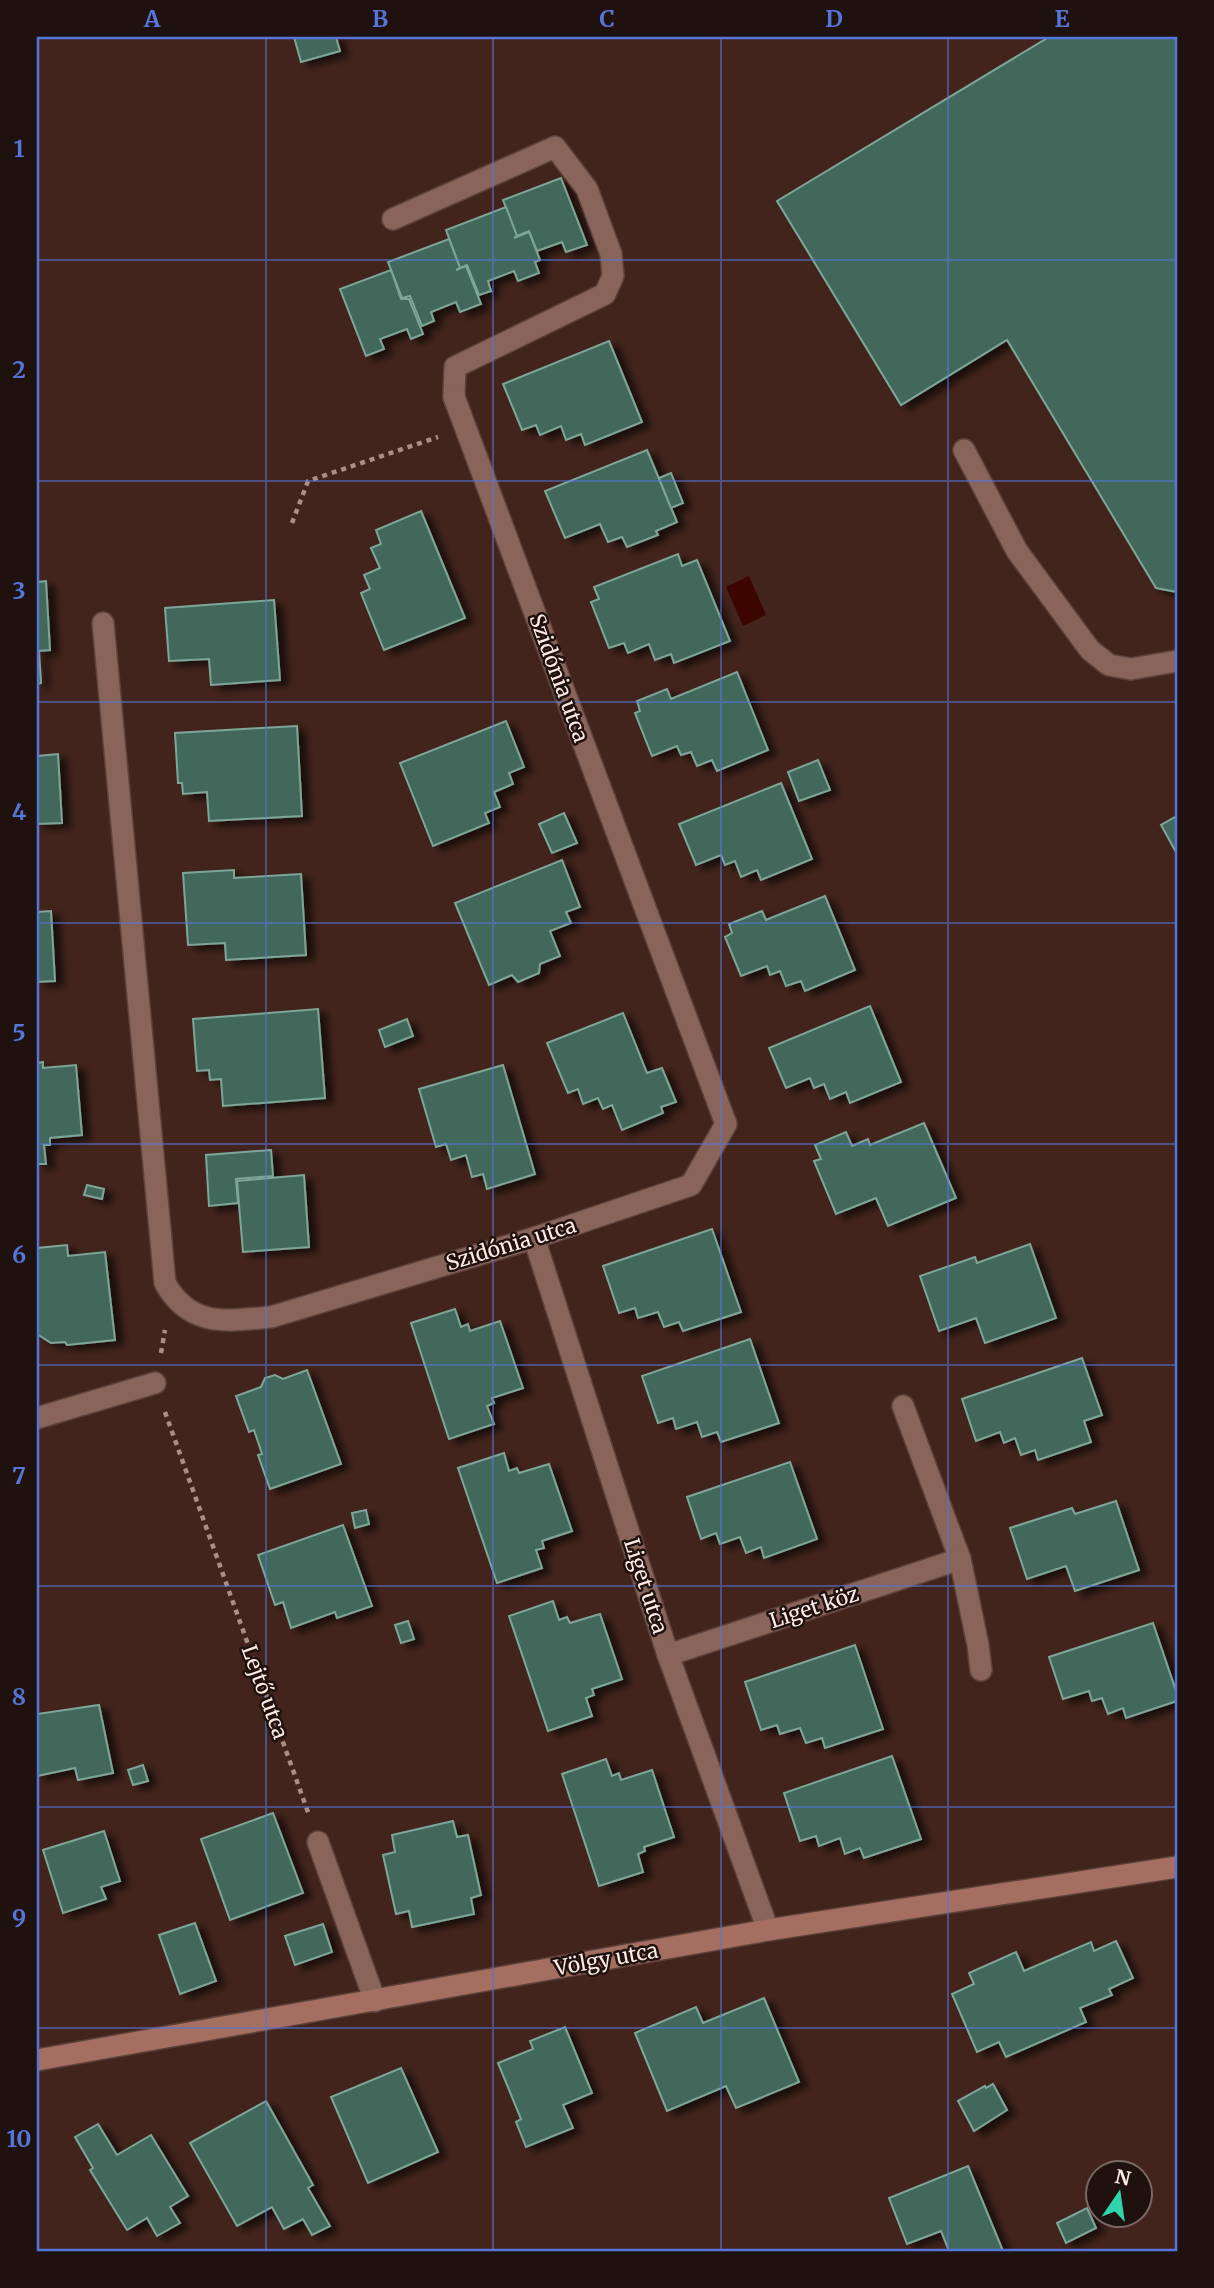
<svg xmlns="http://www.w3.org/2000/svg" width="1214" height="2288" font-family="Merriweather,serif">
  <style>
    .water { fill: #3d0500 }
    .building { fill: #42685b; stroke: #7ea698; stroke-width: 2; filter: url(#shadow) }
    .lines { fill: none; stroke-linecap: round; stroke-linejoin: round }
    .lane-casing { stroke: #5c413b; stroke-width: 24 }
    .street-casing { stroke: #5c413b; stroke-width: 24 }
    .secondary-casing { stroke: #5c413b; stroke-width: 24 }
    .path { stroke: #a88f88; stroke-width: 4.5; stroke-dasharray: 5 5; stroke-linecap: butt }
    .lane { stroke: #88645b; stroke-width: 21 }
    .street { stroke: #88645b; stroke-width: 21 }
    .secondary { stroke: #a46e60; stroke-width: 21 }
    .grid { fill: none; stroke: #5675db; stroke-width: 2; stroke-opacity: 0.55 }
    .labels { text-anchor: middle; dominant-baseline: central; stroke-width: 5; stroke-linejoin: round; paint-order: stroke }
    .street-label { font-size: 21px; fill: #ffeae4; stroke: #1f120e }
    .neatline { fill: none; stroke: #5675db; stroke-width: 2.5 }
    .grid-label { font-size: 23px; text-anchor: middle; font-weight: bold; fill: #5675db }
  </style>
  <defs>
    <filter id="shadow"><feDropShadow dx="8" dy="4.5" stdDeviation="3.5" flood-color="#0009"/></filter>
  </defs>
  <rect width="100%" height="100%" fill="#42241c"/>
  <polygon class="water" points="749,576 766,615 743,626 726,587"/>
  <g class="building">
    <polygon points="294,37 336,37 340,51 301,62"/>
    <polygon points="1049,37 1177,37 1177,592 1156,588 1007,340 901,405 777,201"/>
    <polygon points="561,178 587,245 566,252 562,242 537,251 529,231 517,236 503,200"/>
    <polygon points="506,207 517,236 514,238 529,232 540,260 535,262 539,273 518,281 514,271 488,281 491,291 479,295 467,265 460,268 446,230"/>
    <polygon points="449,239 460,268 456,270 466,266 481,304 460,312 456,302 431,312 434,321 422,326 410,296 402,298 388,262"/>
    <polygon points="391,270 401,299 409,299 423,334 411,339 407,329 380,339 384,349 366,356 340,289"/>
    <polygon points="609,341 642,422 585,445 581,434 566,440 561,426 540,435 536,425 522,430 503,384"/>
    <polygon points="647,450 677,522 656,531 658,535 627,547 622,537 608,542 600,524 565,538 545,491"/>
    <polygon points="671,473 683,503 671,508 659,478"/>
    <polygon points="421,511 465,618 384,650 361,593 370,589 364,575 380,568 371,548 381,544 376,530"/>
    <polygon points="678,554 682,566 697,560 730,641 674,663 671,654 655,660 649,644 628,653 624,643 609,648 591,602 599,599 594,587"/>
    <polygon points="46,581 50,650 39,651 41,683 37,684 37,582"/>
    <polygon points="274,600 280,680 211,685 209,659 169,661 165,608"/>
    <polygon points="737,672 768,750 717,771 712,760 697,766 691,752 681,755 677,746 652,756 635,713 640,711 637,701 667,689 671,699"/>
    <polygon points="506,721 524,767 509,773 513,784 494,792 500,807 485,813 489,823 433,846 400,763"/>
    <polygon points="297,726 302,816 209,821 207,792 183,794 182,783 178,783 175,733"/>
    <polygon points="58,754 62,823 37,824 37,756"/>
    <polygon points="818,760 830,790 799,801 788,772"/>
    <polygon points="781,783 812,859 761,880 757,870 741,877 735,861 725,865 721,855 696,865 679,824"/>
    <polygon points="564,813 577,843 552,853 539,824"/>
    <polygon points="1177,816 1177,854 1161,825"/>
    <polygon points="562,860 580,907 566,912 571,923 550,931 560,956 540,964 539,973 518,982 512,975 489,985 455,903"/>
    <polygon points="234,870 234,878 301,874 306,955 226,960 225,943 188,945 183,873"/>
    <polygon points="825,896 855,970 805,991 801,981 786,986 780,971 770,975 767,966 741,976 725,937 732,933 729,924 762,911 766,920"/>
    <polygon points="51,911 55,981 37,982 37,912"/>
    <polygon points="870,1006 901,1082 850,1103 846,1092 830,1099 824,1084 814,1088 810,1078 786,1088 769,1048"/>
    <polygon points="318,1009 325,1098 223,1106 221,1079 210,1080 209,1070 197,1071 193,1019"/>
    <polygon points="623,1013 647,1073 662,1068 676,1102 661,1107 663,1113 622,1130 612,1105 603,1109 598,1098 583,1104 578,1089 568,1093 547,1043"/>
    <polygon points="407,1019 413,1036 385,1047 379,1030"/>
    <polygon points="43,1062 43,1068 76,1065 82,1135 50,1138 50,1145 44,1145 46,1164 37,1164 37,1063"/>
    <polygon points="503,1065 535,1174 487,1189 483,1174 472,1177 466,1155 451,1160 446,1144 436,1147 419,1089"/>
    <polygon points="924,1123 956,1198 888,1226 876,1198 836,1214 814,1161 821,1159 815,1145 846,1132 852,1146 868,1139 870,1145"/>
    <polygon points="271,1150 273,1176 236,1179 238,1203 209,1206 206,1155"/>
    <polygon points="304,1175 309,1247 243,1252 237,1181"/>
    <polygon points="87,1185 104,1189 102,1199 84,1195"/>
    <polygon points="712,1229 741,1312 683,1331 679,1322 664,1327 658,1312 638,1318 635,1308 619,1313 603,1266"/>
    <polygon points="1030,1244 1056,1318 985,1343 976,1318 939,1331 920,1276 975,1257 977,1263"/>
    <polygon points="67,1245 68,1256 105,1252 115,1340 67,1345 65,1342 51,1343 37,1334 37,1248"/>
    <polygon points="455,1309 461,1327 468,1324 470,1331 500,1321 523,1388 492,1398 494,1403 487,1406 494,1424 449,1439 411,1323"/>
    <polygon points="750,1339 779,1423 721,1442 717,1432 702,1437 697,1422 676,1429 673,1418 658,1423 642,1376"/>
    <polygon points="1082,1358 1102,1415 1084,1421 1091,1442 1038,1460 1035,1450 1021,1455 1015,1438 1004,1443 1000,1432 976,1441 962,1399"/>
    <polygon points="307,1370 341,1464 270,1489 258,1455 262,1454 254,1430 249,1432 236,1396 261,1387 265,1378 275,1375 283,1379"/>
    <polygon points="504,1453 509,1471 517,1468 519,1473 549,1464 572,1531 542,1541 544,1548 536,1550 542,1568 497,1583 458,1468"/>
    <polygon points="790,1462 817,1539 764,1558 761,1547 746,1553 740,1537 720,1544 716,1533 701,1539 687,1497"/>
    <polygon points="1116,1501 1139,1570 1075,1591 1066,1566 1027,1579 1010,1528 1072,1508 1075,1514"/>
    <polygon points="366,1510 369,1524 355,1528 352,1513"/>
    <polygon points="343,1525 372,1606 337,1618 335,1612 291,1628 283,1602 275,1605 258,1555"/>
    <polygon points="553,1601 559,1620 567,1617 570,1623 600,1614 622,1679 592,1689 594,1695 586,1698 592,1716 548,1731 509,1616"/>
    <polygon points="408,1621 414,1639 401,1643 395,1625"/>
    <polygon points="1153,1623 1177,1694 1177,1701 1126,1718 1123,1708 1108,1714 1102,1698 1092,1701 1089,1691 1063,1699 1049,1657"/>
    <polygon points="855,1645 883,1729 825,1748 822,1738 806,1743 800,1728 780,1734 777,1725 761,1730 745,1682"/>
    <polygon points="99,1705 113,1773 78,1780 75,1768 37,1776 37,1714"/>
    <polygon points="892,1756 921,1839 864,1858 860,1848 845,1854 840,1838 819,1846 816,1836 800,1841 784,1793"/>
    <polygon points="606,1759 612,1776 619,1773 621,1780 652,1770 674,1837 644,1847 645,1851 638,1854 643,1872 599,1886 562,1774"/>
    <polygon points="143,1765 148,1781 133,1785 128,1770"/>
    <polygon points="273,1813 303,1893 230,1920 201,1839"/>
    <polygon points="453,1821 457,1837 468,1835 481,1895 471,1898 474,1914 412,1927 409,1911 396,1914 383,1855 395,1852 392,1835"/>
    <polygon points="104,1831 120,1881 101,1887 106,1899 63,1913 43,1850"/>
    <polygon points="195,1923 216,1981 180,1994 159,1935"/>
    <polygon points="323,1924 332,1952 295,1965 285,1936"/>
    <polygon points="1116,1941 1133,1978 1109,1989 1112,1995 1080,2008 1086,2022 1006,2057 999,2042 977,2052 952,1994 974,1984 969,1973 1016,1952 1024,1971 1091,1942 1094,1951"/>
    <polygon points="764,1998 799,2082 736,2108 726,2086 667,2111 635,2033 696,2007 703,2023"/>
    <polygon points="565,2027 592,2093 563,2105 573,2128 526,2147 516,2122 521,2119 498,2063 533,2049 530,2041"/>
    <polygon points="401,2068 438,2152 368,2183 331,2097"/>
    <polygon points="993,2084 1007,2110 974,2131 958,2101 985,2086 986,2088"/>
    <polygon points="266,2101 313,2185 308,2188 330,2226 312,2235 303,2219 284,2229 272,2207 237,2226 190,2143"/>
    <polygon points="98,2124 117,2155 151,2135 188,2196 170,2207 180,2223 157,2236 147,2218 127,2230 90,2170 93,2168 75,2137"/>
    <polygon points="968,2166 1003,2251 949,2251 941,2231 907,2244 889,2198"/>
    <polygon points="1087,2208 1096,2228 1066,2243 1057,2223"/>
  </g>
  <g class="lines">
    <g class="lane-casing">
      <g id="lane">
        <polyline points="393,219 555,147 587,189 611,254 613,276 605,294 455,367 454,397"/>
        <polyline points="964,450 1017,551 1090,650 1109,665 1131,669 1177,661"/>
      </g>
    </g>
    <g class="street-casing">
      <g id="street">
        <path d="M103 623 165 1283C190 1328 227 1321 271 1317L534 1238 691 1185 726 1124 454 397"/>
        <polyline points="534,1238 668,1655 768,1930"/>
        <polyline points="903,1406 960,1559 978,1645 981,1670"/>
        <polyline points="37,1418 155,1383"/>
        <polyline points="668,1655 960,1559"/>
        <polyline points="318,1842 375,2001"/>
      </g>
    </g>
    <g class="secondary-casing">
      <polyline id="secondary" points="37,2060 768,1930 1177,1867"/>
    </g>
    <g class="path">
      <polyline points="292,523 308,481 438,437"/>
      <polyline points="161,1353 165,1330"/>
      <polyline points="165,1412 309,1815"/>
    </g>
    <use href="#lane" class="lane"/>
    <use href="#street" class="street"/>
    <use href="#secondary" class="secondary"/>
  </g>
  <path class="grid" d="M266 37V2251M493 37V2251M721 37V2251M948 37V2251M37 260H1177M37 481H1177M37 702H1177M37 923H1177M37 1144H1177M37 1365H1177M37 1586H1177M37 1807H1177M37 2028H1177"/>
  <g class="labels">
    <g class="street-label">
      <text transform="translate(559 678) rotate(70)">Szidónia utca</text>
      <text transform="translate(511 1244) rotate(-17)">Szidónia utca</text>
      <text transform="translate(646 1586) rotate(72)">Liget utca</text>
      <text transform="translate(814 1607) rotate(-18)">Liget köz</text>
      <text transform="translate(265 1692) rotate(70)">Lejtő utca</text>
      <text transform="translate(606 1959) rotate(-10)">Völgy utca</text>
    </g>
  </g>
  <rect width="1214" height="2288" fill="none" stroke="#1f120e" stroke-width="77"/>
  <g transform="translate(1119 2194) rotate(13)"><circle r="33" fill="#1f120e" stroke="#796864" stroke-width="2"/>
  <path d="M0-5L12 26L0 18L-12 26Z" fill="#2ed4ab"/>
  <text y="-10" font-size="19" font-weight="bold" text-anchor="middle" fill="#ffeae4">N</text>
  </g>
  <rect x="38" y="38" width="1138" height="2212" class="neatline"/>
  <g class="grid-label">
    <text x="152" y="27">A</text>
    <text x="380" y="27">B</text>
    <text x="607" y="27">C</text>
    <text x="834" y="27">D</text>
    <text x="1062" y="27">E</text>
    <text x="19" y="157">1</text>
    <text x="19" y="378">2</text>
    <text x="19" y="599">3</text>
    <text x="19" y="820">4</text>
    <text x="19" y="1041">5</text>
    <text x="19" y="1263">6</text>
    <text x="19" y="1484">7</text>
    <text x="19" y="1705">8</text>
    <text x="19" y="1926">9</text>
    <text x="19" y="2147">10</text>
  </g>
</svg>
